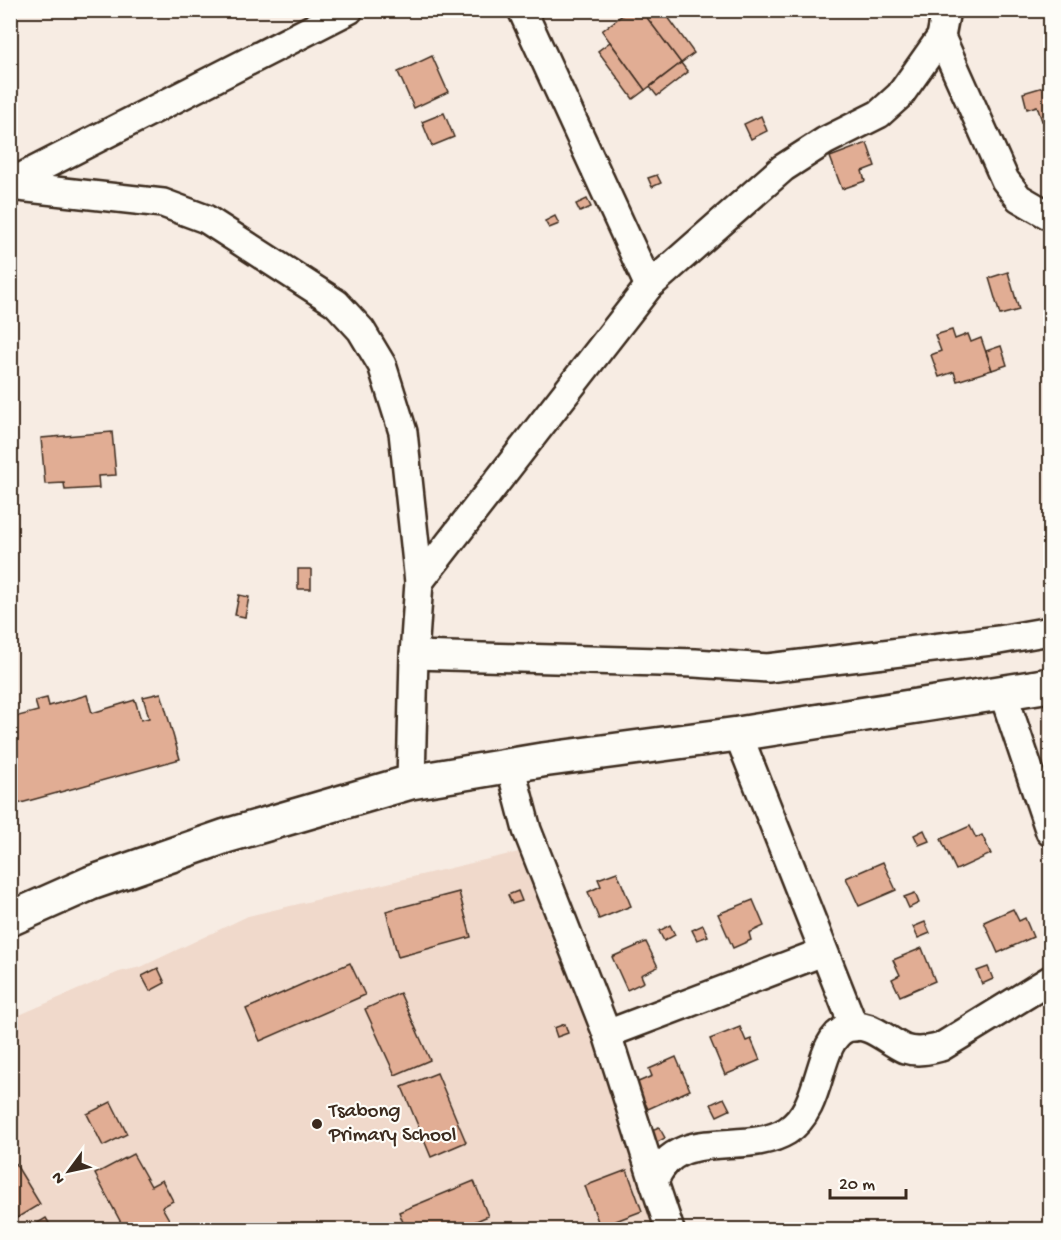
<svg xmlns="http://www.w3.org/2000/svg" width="1061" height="1240" font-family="'Gochi Hand',sans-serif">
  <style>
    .built { fill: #f0d9cb }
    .building { fill: #e1ad94; stroke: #3b2a1e; stroke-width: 1.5 }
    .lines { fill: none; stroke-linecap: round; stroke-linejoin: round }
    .street-casing { stroke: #3b2a1e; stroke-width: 32 }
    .secondary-casing { stroke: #3b2a1e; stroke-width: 38 }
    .street { stroke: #fdfcf7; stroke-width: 27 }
    .secondary { stroke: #fdfcf7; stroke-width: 33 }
    .poi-dot { fill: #3b2a1e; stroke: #fdfcf7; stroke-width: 2 }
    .labels { text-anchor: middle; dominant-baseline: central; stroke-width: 4.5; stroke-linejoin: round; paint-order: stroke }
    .poi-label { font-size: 21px; fill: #3b2a1e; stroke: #fdfcf7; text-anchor: start }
  </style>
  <rect width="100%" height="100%" fill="#f7ece3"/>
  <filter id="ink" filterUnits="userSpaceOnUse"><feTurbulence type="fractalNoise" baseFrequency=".0167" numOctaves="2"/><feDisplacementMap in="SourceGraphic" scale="12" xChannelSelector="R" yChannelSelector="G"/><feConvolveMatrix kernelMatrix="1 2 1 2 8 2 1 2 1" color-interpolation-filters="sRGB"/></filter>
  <g filter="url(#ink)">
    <polygon class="built" points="527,850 661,1229 11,1229 10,1019 119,972 141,967 248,916"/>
    <g class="building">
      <polygon points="629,10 642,10 681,63 645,90 602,31"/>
      <polygon points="651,10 663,10 694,53 681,63 645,15"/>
      <polygon points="610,42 645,90 633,99 598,51"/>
      <polygon points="432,56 448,92 414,108 398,72"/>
      <polygon points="681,63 688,72 657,96 650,87"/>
      <polygon points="1050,85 1050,118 1042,121 1037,106 1027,109 1023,93"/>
      <polygon points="444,113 454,137 432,146 422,122"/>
      <polygon points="761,116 767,131 751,139 744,124"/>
      <polygon points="867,143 875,166 862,171 865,181 842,189 830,157"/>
      <polygon points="657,175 661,183 652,187 648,178"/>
      <polygon points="587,199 591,207 580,212 576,204"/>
      <polygon points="555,216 559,224 549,228 545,221"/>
      <polygon points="1008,272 1019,310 1000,315 989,278"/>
      <polygon points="952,330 955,339 968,334 971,342 981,338 992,370 957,381 954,372 939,377 931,355 941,351 935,335"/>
      <polygon points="1001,346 1007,365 992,370 986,351"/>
      <polygon points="112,432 116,475 98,476 99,488 65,490 64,483 45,484 41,438"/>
      <rect x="298" y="569" width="13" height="20"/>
      <polygon points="239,595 249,597 245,617 235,615"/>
      <polygon points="161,693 180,759 10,806 10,709 15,717 38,711 35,701 47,698 49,706 87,695 92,713 135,700 141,720 149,718 143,697"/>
      <polygon points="970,826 976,838 982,835 991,854 956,870 941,839"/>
      <polygon points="924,830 929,841 919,845 914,835"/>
      <polygon points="883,862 896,890 859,906 846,878"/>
      <polygon points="617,872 631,906 599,919 588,892 601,886 598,879"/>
      <polygon points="518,891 522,901 512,904 508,895"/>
      <polygon points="459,892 471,937 398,957 386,911"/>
      <polygon points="915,893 919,903 909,908 904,897"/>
      <polygon points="753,900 764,926 749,933 751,940 733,948 718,914"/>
      <polygon points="1013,909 1019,921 1025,918 1033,937 998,953 984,922"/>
      <polygon points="925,922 930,933 918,938 913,927"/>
      <polygon points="670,925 675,935 664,941 659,931"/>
      <polygon points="703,925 708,936 697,940 692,930"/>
      <polygon points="646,942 658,967 641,975 644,982 627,990 612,957"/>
      <polygon points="922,948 935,981 900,996 892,979 900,975 893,960"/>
      <polygon points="350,963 365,995 260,1041 246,1009"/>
      <polygon points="988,967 993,979 982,984 977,971"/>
      <polygon points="158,968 165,983 150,991 142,976"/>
      <polygon points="400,993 430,1060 395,1075 365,1009"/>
      <polygon points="565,1024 568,1033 557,1037 554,1028"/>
      <polygon points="740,1027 746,1041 751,1039 760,1060 725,1075 710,1039"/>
      <polygon points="676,1057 690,1090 648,1109 636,1083 652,1076 649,1069"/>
      <polygon points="437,1073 466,1142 431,1157 402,1087"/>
      <polygon points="724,1098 730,1110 717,1116 711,1104"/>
      <polygon points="111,1102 127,1134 103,1146 87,1114"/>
      <polygon points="659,1127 665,1138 654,1144 647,1132"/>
      <polygon points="133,1154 151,1186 162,1180 173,1201 162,1207 175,1230 125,1230 95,1174"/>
      <polygon points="10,1155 40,1204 10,1222"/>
      <polygon points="627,1170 642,1211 600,1227 585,1186"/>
      <polygon points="474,1181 488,1216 455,1230 406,1230 399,1212"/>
      <polygon points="46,1218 53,1230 26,1230"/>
    </g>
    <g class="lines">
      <g class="street-casing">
        <g id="street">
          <polyline points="522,10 649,286"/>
          <polyline points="941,37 1005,180 1019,198 1050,216"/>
          <polyline points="10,183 349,10"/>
          <polyline points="10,186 163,203 206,219 336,303 361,330 382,365 403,432 419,582 414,655 411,782"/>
          <polyline points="419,582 649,286 783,168 825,141 879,114 900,95 941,37 946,10"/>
          <polyline points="414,655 695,663 768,668 999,640 1050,631"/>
          <polyline points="1002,690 1050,832"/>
          <polyline points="738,734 854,1027"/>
          <polyline points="510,765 527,830 607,1034 654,1182"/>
          <polyline points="607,1034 823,952"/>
          <path d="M670 1230 654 1182C675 1124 745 1157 787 1131 825 1107 815 1041 847 1028 869 1020 886 1041 905 1049 918 1053 929 1050 941 1047L1050 980"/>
        </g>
      </g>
      <g class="secondary-casing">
        <polyline id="secondary" points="10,919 91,883 226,836 411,782 542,760 738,734 1050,685"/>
      </g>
      <use href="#street" class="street"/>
      <use href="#secondary" class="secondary"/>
    </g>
  </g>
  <circle class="poi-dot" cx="317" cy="1124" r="6"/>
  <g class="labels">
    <g class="poi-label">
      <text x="329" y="1112">Tsabong<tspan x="329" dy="24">Primary School</tspan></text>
    </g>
  </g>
  <rect width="1061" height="1240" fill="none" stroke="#fdfcf7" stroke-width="36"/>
  <rect x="18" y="18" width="1025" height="1204" fill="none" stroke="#3b2a1e" stroke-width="2" filter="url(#ink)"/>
  <g transform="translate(69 1171) rotate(237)" stroke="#fdfcf7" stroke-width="4.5" paint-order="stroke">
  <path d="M0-4.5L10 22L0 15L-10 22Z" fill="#3b2a1e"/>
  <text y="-9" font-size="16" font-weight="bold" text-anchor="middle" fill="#3b2a1e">N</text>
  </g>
  <path d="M830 1189v9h76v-9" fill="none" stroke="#3b2a1e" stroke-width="3"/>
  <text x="839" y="1189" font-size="18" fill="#3b2a1e" stroke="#fdfcf7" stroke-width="4.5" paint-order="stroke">20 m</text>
</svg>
